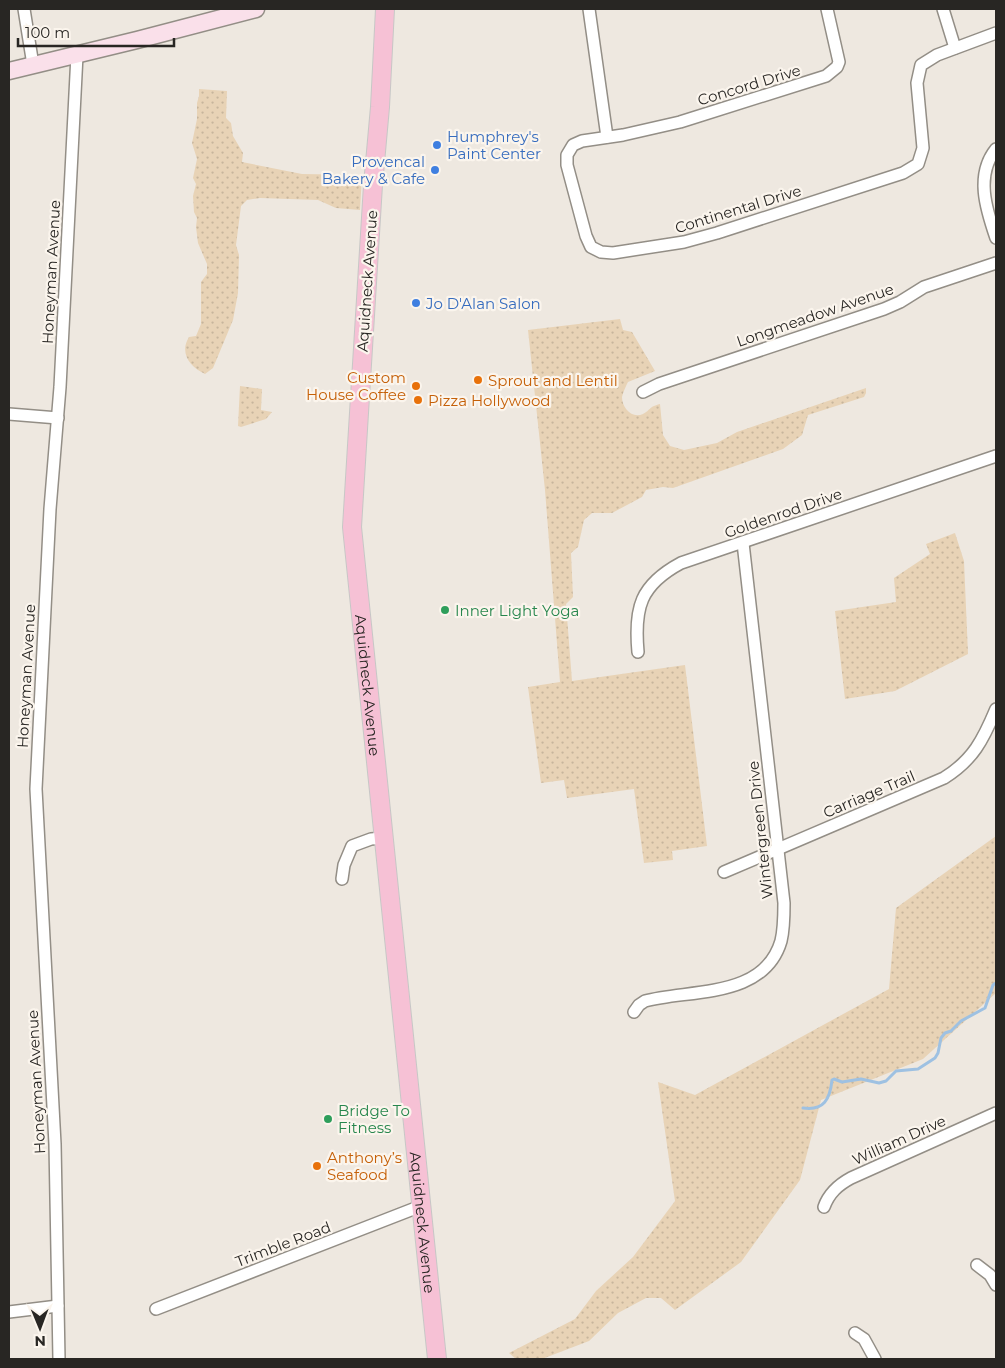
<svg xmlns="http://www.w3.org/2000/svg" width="1005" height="1368" font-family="Montserrat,sans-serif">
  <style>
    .grass { fill: url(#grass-dots) }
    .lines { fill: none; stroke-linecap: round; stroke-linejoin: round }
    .stream { stroke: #9ec1e2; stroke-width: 3 }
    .minor-casing { stroke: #938e86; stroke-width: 14 }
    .secondary-casing { stroke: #938e86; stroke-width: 19 }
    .primary-casing { stroke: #c7c7c6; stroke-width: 20 }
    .minor { stroke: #fff; stroke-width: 11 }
    .secondary { stroke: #fae0ea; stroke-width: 16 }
    .primary { stroke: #f6c1d5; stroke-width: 18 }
    .shop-dot { fill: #3f7fe0; stroke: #fbf5ed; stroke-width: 2 }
    .food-dot { fill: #e8710a; stroke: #fbf5ed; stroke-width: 2 }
    .leisure-dot { fill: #2e9e5b; stroke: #fbf5ed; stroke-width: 2 }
    .labels { text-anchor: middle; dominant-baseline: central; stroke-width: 4.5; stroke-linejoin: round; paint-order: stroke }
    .street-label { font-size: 15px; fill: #282623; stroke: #fbf5ed }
    .shop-label { font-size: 15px; fill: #366cbe; stroke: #fbf5ed; text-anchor: start }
    .food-label { font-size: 15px; fill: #c56008; stroke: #fbf5ed; text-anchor: start }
    .leisure-label { font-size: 15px; fill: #27864d; stroke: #fbf5ed; text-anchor: start }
  </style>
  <defs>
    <pattern id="grass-dots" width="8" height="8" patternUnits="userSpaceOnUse" patternTransform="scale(1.25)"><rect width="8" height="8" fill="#e8d3b6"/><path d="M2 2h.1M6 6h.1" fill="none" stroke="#c7b59c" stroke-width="1.8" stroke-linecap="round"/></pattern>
  </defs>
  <rect width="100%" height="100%" fill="#eee8e0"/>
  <g class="grass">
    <path d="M199 89 227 91 226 118 231 123 233 136 243 153 242 162 302 174 362 175 360 210 336 208 318 200 260 198 247 200 241 206 236 245 239 255 238 293 233 320 213 368 205 374C190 367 179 353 189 337L196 336 201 324V282L207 274V264L198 243 196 227 197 218 194 212 193 196 196 184 193 178 197 159 192 143 197 119V103L199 96Z"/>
    <path d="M620 319 623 330 632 332 655 371 628 382C626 386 623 392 622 397 622 408 632 419 643 414 651 410 648 407 660 404L663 435 670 446 684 450 717 443 737 432 866 388V393L864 397 808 415 802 435 783 449 673 488 663 487 646 490 642 497 612 513H592L584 520 578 547 571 553 573 597 566 604 572 681 685 665 707 846 672 851 673 860 644 863 634 789 567 798 564 780 541 783 528 687 560 682 545 490 528 330Z"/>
    <polygon points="240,386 262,389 261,410 272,412 266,419 241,427 238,426"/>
    <polygon points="955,533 964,561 968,654 895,691 845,699 835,611 896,602 894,578 930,554 926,544"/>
    <polygon points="996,836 996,993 923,1059 821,1100 800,1180 741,1262 675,1310 661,1298 646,1298 618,1313 589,1341 542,1359 516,1359 509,1353 575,1319 596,1291 633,1257 675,1201 658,1082 695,1095 889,989 896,908"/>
  </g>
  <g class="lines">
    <path class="stream" d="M803 1108C824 1111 830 1099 832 1080L834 1079 842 1082 861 1079 879 1083 886 1081 896 1071 918 1069 935 1058 938 1053 941 1038 945 1033 951 1031 961 1021 985 1008 993 985 996 983"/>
    <g class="minor-casing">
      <g id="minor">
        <polyline points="24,9 33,65"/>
        <polyline points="589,9 607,137"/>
        <polyline points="827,9 839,62 837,67 826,76 680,122 623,135 582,141 573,145 567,155 567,165 586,236 591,247 601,252 613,253 684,242 717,233 903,173 918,164 923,148 917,83 921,65 937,55 996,33"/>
        <polyline points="943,9 955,48"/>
        <path d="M996 149C975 175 986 209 996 238"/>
        <polyline points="643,392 659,384 884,309 900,302 924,287 996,263"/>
        <polyline points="9,414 58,418"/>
        <path d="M638 652C634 608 640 585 681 563L996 456"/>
        <path d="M724 872 944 778C973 760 983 740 996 709"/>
        <polyline points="342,879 344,865 352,846 371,839 383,838"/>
        <path d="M634 1012 639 1005 645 1001C690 989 764 999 781 941 784 929 784 916 784 903L743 543"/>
        <path d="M824 1207C829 1193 838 1185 851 1178L996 1113"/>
        <polyline points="977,1265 990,1275 996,1285"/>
        <polyline points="156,1309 421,1206"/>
        <polyline points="9,1312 58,1306"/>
        <polyline points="855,1333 864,1339 875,1359"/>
        <polyline points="59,1359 55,1144 36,789 50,509 60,387 77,55"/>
      </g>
    </g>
    <g class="secondary-casing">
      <polyline id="secondary" points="9,71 137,40 256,9"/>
    </g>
    <g class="primary-casing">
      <g id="primary">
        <path id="s1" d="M385 9 380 107 373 185 352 527 437 1359"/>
      </g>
    </g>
    <use href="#minor" class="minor"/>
    <use href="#secondary" class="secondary"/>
    <use href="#primary" class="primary"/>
  </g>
  <g class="shop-dot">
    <circle cx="437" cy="145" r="5"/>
    <circle cx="435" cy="170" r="5"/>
    <circle cx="416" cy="303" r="5"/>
  </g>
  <g class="food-dot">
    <circle cx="478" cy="380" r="5"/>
    <circle cx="416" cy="386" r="5"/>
    <circle cx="418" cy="400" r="5"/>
    <circle cx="317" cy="1166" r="5"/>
  </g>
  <g class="leisure-dot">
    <circle cx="445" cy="610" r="5"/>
    <circle cx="328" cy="1119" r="5"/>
  </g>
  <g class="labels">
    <g class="street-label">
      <text transform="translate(749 85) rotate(-17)">Concord Drive</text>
      <text transform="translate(738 209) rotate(-17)">Continental Drive</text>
      <text transform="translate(51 272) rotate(-87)">Honeyman Avenue</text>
      <text transform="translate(367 281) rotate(-86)">Aquidneck Avenue</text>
      <text transform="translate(815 315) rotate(-19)">Longmeadow Avenue</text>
      <text transform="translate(783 513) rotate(-19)">Goldenrod Drive</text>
      <text transform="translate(26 676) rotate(-87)">Honeyman Avenue</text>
      <text stroke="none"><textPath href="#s1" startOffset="678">Aquidneck Avenue</textPath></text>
      <text transform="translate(869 794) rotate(-23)">Carriage Trail</text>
      <text transform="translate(760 830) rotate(-96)">Wintergreen Drive</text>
      <text transform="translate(36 1082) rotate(-93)">Honeyman Avenue</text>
      <text transform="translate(899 1140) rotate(-24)">William Drive</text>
      <text stroke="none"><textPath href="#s1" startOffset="1218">Aquidneck Avenue</textPath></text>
      <text transform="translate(283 1244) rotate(-21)">Trimble Road</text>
    </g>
    <g class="shop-label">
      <text x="447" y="136">Humphrey's<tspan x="447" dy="17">Paint Center</tspan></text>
      <text x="425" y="161" text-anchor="end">Provencal<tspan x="425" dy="17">Bakery &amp; Cafe</tspan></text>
      <text x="426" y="303">Jo D'Alan Salon</text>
    </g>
    <g class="food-label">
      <text x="406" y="377" text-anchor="end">Custom<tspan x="406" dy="17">House Coffee</tspan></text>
      <text x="488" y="380">Sprout and Lentil</text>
      <text x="428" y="400">Pizza Hollywood</text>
      <text x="327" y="1157">Anthony’s<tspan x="327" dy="17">Seafood</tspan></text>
    </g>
    <g class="leisure-label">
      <text x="455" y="610">Inner Light Yoga</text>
      <text x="338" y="1110">Bridge To<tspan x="338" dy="17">Fitness</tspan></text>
    </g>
  </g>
  <rect width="1005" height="1368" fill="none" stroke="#282623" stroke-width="20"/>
  <g transform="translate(40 1328) rotate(179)" stroke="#fbf5ed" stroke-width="4" paint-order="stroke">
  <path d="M0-4L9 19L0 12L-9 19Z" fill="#282623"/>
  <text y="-8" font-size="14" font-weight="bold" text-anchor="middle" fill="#282623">N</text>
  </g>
  <path d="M18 38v8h156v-8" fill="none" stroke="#282623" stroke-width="2.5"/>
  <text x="25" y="38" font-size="15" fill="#282623" stroke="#fbf5ed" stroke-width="4" paint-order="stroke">100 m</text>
</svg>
